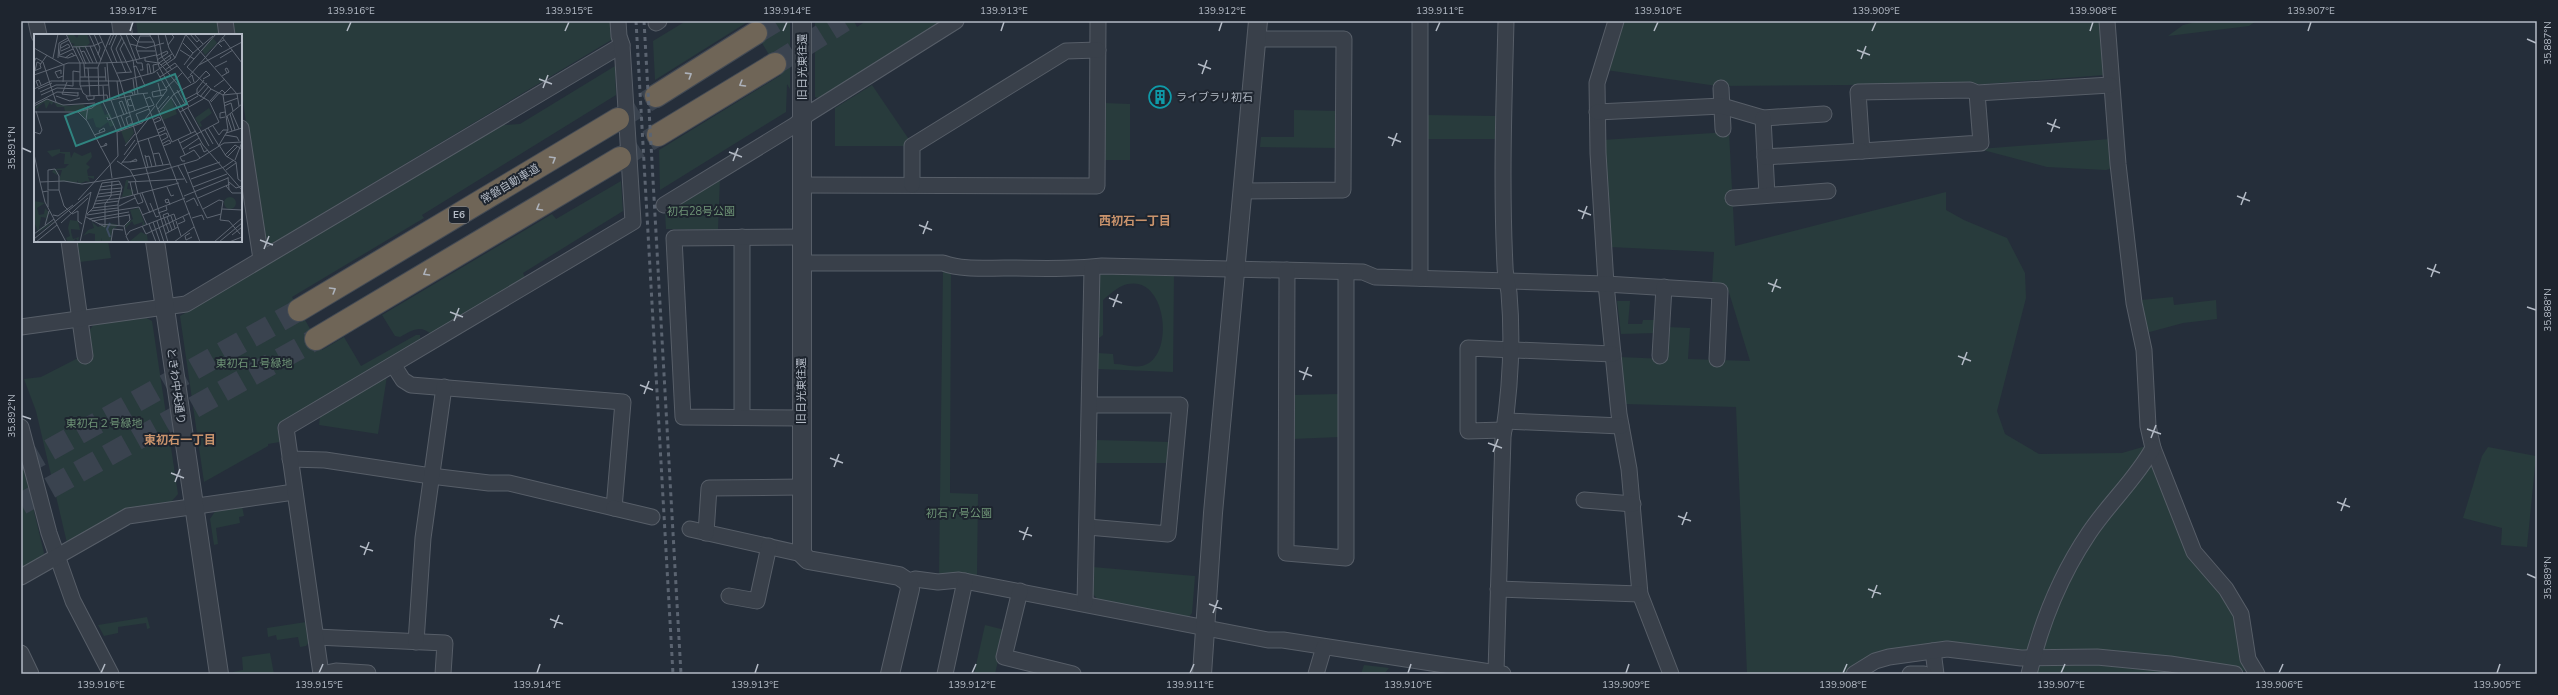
<svg xmlns="http://www.w3.org/2000/svg" width="2558" height="695" font-family="'Nunito Sans','Noto Sans JP',sans-serif">
  <style>
    .green { fill: #283b3c }
    .lines { fill: none; stroke-linecap: round; stroke-linejoin: round }
    .motorway-tunnel { stroke: #3a434f; stroke-width: 22; stroke-dasharray: 22 11; stroke-linecap: butt }
    .minor-casing { stroke: #575e68; stroke-width: 17 }
    .tertiary-casing { stroke: #575e68; stroke-width: 20 }
    .motorway-casing { stroke: #444b55; stroke-width: 24 }
    .minor { stroke: #39404a; stroke-width: 15 }
    .tertiary { stroke: #39404a; stroke-width: 18 }
    .motorway { stroke: #6f6557; stroke-width: 22 }
    .rail { stroke: #5b6471; stroke-width: 3; stroke-dasharray: 4 4; stroke-linecap: butt }
    .tertiary-bridge-casing { stroke: #575e68; stroke-width: 20; stroke-linecap: butt }
    .tertiary-bridge { stroke: #39404a; stroke-width: 18 }
    .oneway { stroke: #adb2bb }
    .ticks { fill: none; stroke: #b4bbc6; stroke-width: 1.5 }
    .labels { text-anchor: middle; dominant-baseline: central; stroke-width: 4; stroke-linejoin: round; paint-order: stroke }
    .shield { fill: #1e252f; stroke: #878e99; stroke-width: 1 }
    .shield-label { font-size: 10px; font-weight: bold; fill: #b4bbc6 }
    .street-label { font-size: 11px; fill: #b4bbc6; stroke: #1e252f }
    .poi-label { font-size: 11px; fill: #b4bbc6; stroke: #1e252f; text-anchor: start }
    .park-label { font-size: 11px; fill: #6e9476; stroke: #1e252f }
    .neighbourhood-label { font-size: 12px; font-weight: bold; fill: #c9936c; stroke: #1e252f }
    .inset-river { fill: none; stroke: #3d4c61; stroke-width: 2 }
    .inset-road { fill: none; stroke: #5e6672; stroke-width: 1 }
    .view { fill: #308480; fill-opacity: 0.15; stroke: #308480; stroke-width: 2 }
    .inset-edge { fill: none; stroke: #b4bbc6; stroke-width: 2 }
    .neatline { fill: none; stroke: #b4bbc6; stroke-width: 1.5 }
    .ticks-label { font-size: 10px; text-anchor: middle; fill: #b4bbc6 }
  </style>
  <rect width="100%" height="100%" fill="#252e3a"/>
  <g class="green">
    <polygon points="136,21 217,21 219,35 138,35"/>
    <polygon points="231,21 612,21 613,39 272,244 262,236 241,87 241,35 233,35"/>
    <polygon points="686,21 790,21 790,89 787,84 786,112 660,190 659,150 781,75 749,21 655,80 653,41"/>
    <polygon points="815,21 854,21 857,27 866,21 947,21 821,99 815,97"/>
    <polygon points="1620,21 2103,21 2105,75 1985,84 1717,86 1606,70"/>
    <polygon points="2200,21 2256,21 2249,26 2168,36 2183,25"/>
    <polygon points="615,66 616,95 422,215 424,218 292,297 322,350 344,337 361,366 416,335 420,335 420,340 277,425 280,442 268,444 268,446 204,482 180,316 501,125 520,124"/>
    <polygon points="872,85 910,141 906,146 835,146 835,108"/>
    <polygon points="1104,103 1130,104 1130,160 1104,160"/>
    <polygon points="1294,110 1337,111 1337,148 1260,147 1261,137 1294,137"/>
    <polygon points="1427,115 1497,116 1497,139 1427,139"/>
    <polygon points="1729,132 1735,246 1946,192 1946,210 1964,220 2007,238 2025,273 2026,298 1997,411 2005,434 2039,454 2122,453 2146,446 2027,655 1871,658 1846,674 1747,674 1736,407 1624,404 1619,357 1666,359 1668,327 1690,328 1688,359 1750,361 1727,286 1712,285 1714,252 1610,247 1602,140"/>
    <polygon points="2110,139 2113,168 2106,170 2047,167 1979,149"/>
    <polygon points="720,177 718,230 666,229 665,212"/>
    <path d="M621 181 623 211 523 273 526 280 431 334C420 324 411 331 400 337L395 336 382 315 552 214 556 219Z"/>
    <polygon points="76,241 108,241 111,258 80,262"/>
    <polygon points="943,268 951,274 950,493 978,494 977,576 957,573 939,574"/>
    <path d="M1104 271 1174 274 1173 372 1098 369V353L1113 354 1114 364C1126 364 1138 370 1149 363 1175 347 1164 269 1122 286 1115 289 1108 296 1103 300V335L1099 338V276Z"/>
    <polygon points="2173,297 2174,305 2216,300 2217,319 2183,323 2146,333 2141,300"/>
    <polygon points="1617,301 1630,301 1628,324 1642,324 1643,320 1657,320 1656,333 1621,334"/>
    <polygon points="143,316 152,321 178,494 171,502 67,543 36,411 24,379 41,377 80,357 88,332 95,323"/>
    <polygon points="387,376 378,434 319,425 320,416"/>
    <polygon points="1340,394 1340,437 1292,439 1292,395"/>
    <polygon points="1096,440 1171,442 1169,463 1096,463"/>
    <polygon points="2488,447 2536,456 2527,547 2501,545 2502,528 2463,518 2482,456"/>
    <polygon points="21,457 44,553 42,558 21,572"/>
    <polygon points="2153,458 2165,485 2231,603 2247,671 2037,655 2053,611 2081,556"/>
    <polygon points="242,506 244,516 239,517 240,523 216,528 218,544 214,545 210,519 216,510"/>
    <polygon points="1093,567 1195,576 1192,613 1187,619 1099,601 1093,594"/>
    <polygon points="147,617 150,628 147,629 146,623 118,627 118,633 104,636 98,625"/>
    <polygon points="306,622 309,642 306,646 300,647 298,637 277,640 276,635 268,637 267,628"/>
    <polygon points="985,625 1005,630 995,674 974,674"/>
    <polygon points="270,653 274,674 233,674 233,672 243,670 242,657"/>
    <polygon points="2065,660 2201,674 2033,674 2037,664"/>
    <polygon points="1364,665 1389,668 1384,674 1361,674"/>
  </g>
  <g class="lines">
    <g class="motorway-tunnel">
      <polyline points="756,33 776,21"/>
      <polyline points="775,64 844,21"/>
      <polyline points="618,119 656,96"/>
      <polyline points="620,158 658,135"/>
      <polyline points="21,466 299,310"/>
      <polyline points="21,504 316,339"/>
    </g>
    <g class="minor-casing">
      <g id="minor">
        <polyline points="36,21 39,35"/>
        <polyline points="225,21 227,35"/>
        <polyline points="1616,21 1597,83 1598,153 1606,284 1619,414 1629,469 1640,594 1671,674"/>
        <polyline points="2107,21 2118,164 2134,303 2144,350 2148,426 2153,448 2194,552 2226,589 2241,614 2248,659 2257,674"/>
        <polyline points="656,23 659,21"/>
        <polyline points="1721,88 1723,129"/>
        <polyline points="1977,93 1981,143 1862,151 1858,92 1970,90 1977,93 2110,85"/>
        <polyline points="1597,112 1722,106 1763,118 1824,114"/>
        <polyline points="1763,118 1767,195"/>
        <polyline points="241,128 261,259"/>
        <polyline points="1765,157 1862,151"/>
        <polyline points="801,185 1097,186 1098,21"/>
        <polyline points="912,185 912,146 1066,51 1098,50"/>
        <polyline points="1242,191 1343,190 1344,39 1256,39"/>
        <polyline points="1733,198 1828,191"/>
        <polyline points="664,205 795,125 808,114 956,21"/>
        <polyline points="742,237 742,417"/>
        <polyline points="69,241 85,356"/>
        <path d="M801 263H943C962 270 984 268 1004 268 1037 268 1069 270 1102 266L1363 272 1375 277 1606 284 1720 291 1717 359"/>
        <polyline points="1287,270 1286,553 1346,558 1346,272"/>
        <polyline points="1420,278 1420,21"/>
        <polyline points="21,327 186,304 622,45"/>
        <polyline points="1660,356 1664,287"/>
        <polyline points="801,418 683,417 674,238 801,237"/>
        <polyline points="1506,421 1621,426"/>
        <polyline points="21,427 49,533 73,601 111,674"/>
        <polyline points="1504,430 1468,431 1468,348 1613,354"/>
        <polyline points="290,459 325,460 431,476 489,483 509,483 614,508 623,402 411,385 403,380 394,366"/>
        <polyline points="1584,500 1633,504"/>
        <polyline points="614,508 652,517"/>
        <polyline points="1088,527 1168,534 1180,405 1090,405"/>
        <polyline points="690,529 802,554"/>
        <polyline points="706,533 709,488 801,487"/>
        <polyline points="21,577 128,516 294,492"/>
        <polyline points="908,582 915,579 938,582 959,580 1268,640 1283,640 1503,674"/>
        <polyline points="1498,589 1640,594"/>
        <polyline points="1020,591 1004,657 1073,674"/>
        <polyline points="729,596 757,601 769,546"/>
        <polyline points="1085,603 1092,268"/>
        <polyline points="316,637 445,643 443,674"/>
        <polyline points="416,642 423,538 444,387"/>
        <polyline points="1933,651 1936,674"/>
        <polyline points="21,653 31,674"/>
        <path d="M1496 672 1503 437C1510 391 1513 340 1509 293 1508 284 1505 275 1505 266 1501 184 1504 102 1506 21"/>
        <polyline points="321,674 286,428 633,222 622,45 619,36 618,21"/>
        <polyline points="321,674 336,671 368,673"/>
        <polyline points="945,674 965,581"/>
        <polyline points="1316,674 1324,647"/>
        <polyline points="1854,674 1875,661 1889,657 1947,649 2021,658 2097,657 2170,664 2235,674"/>
        <polyline points="1910,674 1924,674"/>
        <path d="M2029 674C2041 623 2060 576 2089 533 2109 503 2136 479 2153 448"/>
      </g>
    </g>
    <g class="tertiary-casing">
      <g id="tertiary">
        <polyline points="121,21 123,35"/>
        <polyline points="802,85 802,554 808,560 899,576 908,582 910,589 890,674"/>
        <polyline points="155,241 219,674"/>
        <polyline points="1202,674 1213,513 1258,21"/>
      </g>
    </g>
    <g class="motorway-casing">
      <g id="motorway">
        <polyline points="656,96 756,33"/>
        <polyline points="658,135 775,64"/>
        <polyline points="299,310 618,119"/>
        <polyline points="316,339 620,158"/>
      </g>
    </g>
    <use href="#minor" class="minor"/>
    <use href="#tertiary" class="tertiary"/>
    <use href="#motorway" class="motorway"/>
    <g class="rail">
      <polyline points="636,21 673,674"/>
      <polyline points="644,21 681,674"/>
    </g>
    <g class="tertiary-bridge-casing">
      <polyline id="tertiary-bridge" points="802,85 802,21"/>
    </g>
    <use href="#tertiary-bridge" class="tertiary-bridge"/>
  </g>
  <defs><path id="oneway-chevron" d="M-2-3.5L2.5 0L-2 3.5" fill="none" stroke-width="1.6" stroke-linecap="round" stroke-linejoin="round"/></defs>
  <g class="oneway">
    <use href="#oneway-chevron" transform="translate(689 75) rotate(-32)"/>
    <use href="#oneway-chevron" transform="translate(742 84) rotate(149)"/>
    <use href="#oneway-chevron" transform="translate(553 159) rotate(-31)"/>
    <use href="#oneway-chevron" transform="translate(539 208) rotate(150)"/>
    <use href="#oneway-chevron" transform="translate(426 273) rotate(150)"/>
    <use href="#oneway-chevron" transform="translate(333 290) rotate(-31)"/>
  </g>
  <path class="ticks" d="M130 31 133 22M347 31 351 22M565 31 569 22M783 31 787 22M1001 31 1004 22M1219 31 1222 22M1436 31 1440 22M1654 31 1658 22M1872 31 1876 22M2090 31 2093 22M2308 31 2311 22M2527 39 2536 43M1857 50 1870 55M1861 59 1866 46M1198 64 1211 69M1202 74 1207 60M539 79 552 84M543 88 548 75M2047 123 2060 128M2051 132 2056 119M1388 137 1401 142M1392 146 1397 133M22 148 31 152M729 152 742 157M733 161 738 148M2237 196 2250 201M2241 205 2246 192M1578 210 1591 215M1582 219 1587 206M919 225 932 230M923 234 928 221M260 240 273 245M264 249 269 236M2427 268 2440 273M2431 277 2436 264M1768 283 1781 288M1772 292 1777 279M1109 298 1122 303M1113 307 1118 294M2527 307 2536 310M450 312 463 317M454 321 459 308M1958 356 1971 361M1962 365 1967 352M1299 371 1312 376M1303 380 1308 367M640 385 653 390M644 394 649 381M22 416 31 419M2147 429 2161 434M2151 438 2156 425M1488 443 1502 448M1493 452 1498 439M830 458 843 463M834 467 839 454M171 473 184 478M175 482 180 469M2337 502 2350 507M2341 511 2346 498M1678 516 1691 521M1682 525 1687 512M1019 531 1032 536M1023 540 1028 527M360 546 373 551M364 555 369 542M2527 574 2536 578M1868 589 1881 594M1872 598 1877 585M1209 604 1222 609M1213 613 1218 600M550 619 563 624M554 628 559 615M101 673 105 664M319 673 323 664M537 673 540 664M755 673 758 664M972 673 976 664M1190 673 1194 664M1408 673 1411 664M1626 673 1629 664M1843 673 1847 664M2061 673 2065 664M2279 673 2283 664M2497 673 2500 664"/>
  <defs>
    <g id="building-ring" transform="scale(1.15)"><circle r="9.5" fill="#1e252f" stroke="#0f9aa8" stroke-width="1.5"/><path d="M-4-6H4V6H1V3H-1V6H-4ZM-2.5-4.3h1.7v1.8h-1.7ZM.8-4.3h1.7v1.8H.8ZM-2.5-1h1.7V.8h-1.7ZM.8-1h1.7V.8H.8Z" fill="#0f9aa8"/></g>
  </defs>
  <g fill-rule="evenodd">
    <use href="#building-ring" x="1160" y="97"/>
  </g>
  <g class="labels">
    <rect class="shield" x="449" y="207" width="20" height="16" rx="3"/>
    <g class="shield-label">
      <text x="459" y="215">E6</text>
    </g>
    <g class="street-label">
      <text transform="translate(802 67) rotate(-90)">旧日光東往還</text>
      <text transform="translate(510 184) rotate(-31)">常磐自動車道</text>
      <text transform="translate(176 386) rotate(82)">ときわ中央通り</text>
      <text transform="translate(801 391) rotate(-90)">旧日光東往還</text>
    </g>
    <g class="poi-label">
      <text x="1176" y="97">ライブラリ初石</text>
    </g>
    <g class="park-label">
      <text x="701" y="211">初石28号公園</text>
      <text x="254" y="363">東初石１号緑地</text>
      <text x="104" y="423">東初石２号緑地</text>
      <text x="959" y="513">初石７号公園</text>
    </g>
    <g class="neighbourhood-label">
      <text x="1135" y="221">西初石一丁目</text>
      <text x="180" y="440">東初石一丁目</text>
    </g>
  </g>
  <g transform="translate(34 34)">
    <rect width="208" height="208" fill="#252e3a"/>
    <path d="M33 0H39L43 4 45 0H53L56 9 49 15 48 12 45 15 38 12 41 10 37 9ZM179 4 183 9 171 21 168 16ZM137 64 143 80 129 86 126 78ZM11 65 34 72 49 70 54 75 66 69 71 81 76 79 78 84H71L75 87 79 86 81 91 76 93 74 88 66 94 62 93 59 84 53 86 44 78 31 77 30 73H23L20 68 17 71 16 68 12 75 10 68 4 73 5 77 4 74 0 75ZM175 74 178 79 166 88 168 92 166 93 161 84ZM98 93 100 99 92 110 87 97ZM26 115V118H36L37 124 40 118 48 122 57 118 58 123 52 130 56 133 53 136 54 142H60V145L54 143 56 148 52 147 45 150 43 146V149L25 147 28 136H22L25 139 23 141 18 138 20 135 31 134 35 130H30L31 120 26 119 18 123 13 117ZM92 146H95L93 155 101 156 98 157 99 161 88 163ZM190 169a6 6 0 1 1 12 0a6 6 0 1 1-12 0ZM0 167 11 169 3 174 5 181 10 180 11 174 17 180H14V189L13 184 7 183 5 195 21 187 2 200 9 194 4 197 0 188ZM105 174 111 191H108L109 188 100 191 98 187 91 195 92 190 99 185 96 176ZM36 186 44 187 46 196 37 195V198L39 205 45 203 44 208 42 204 39 208H34L32 204 36 202 34 194ZM58 188 64 193 74 189 73 194 76 189 85 191 78 196 77 208H68L67 204V208H61V200L55 199 49 202 54 196 60 194ZM107 198 113 201 114 208H95Z" fill="#283b3c"/>
    <path class="inset-river" d="M76 189 73 195 76 203"/>
    <path class="inset-road" d="M32 0 46 29V51L49 59 53 62 73 61 74 66M55 0 67 26M60 0 66 14 64 21M65 0 86 47 134 208M83 0 77 14 83 29M86 0 99 26 104 60 114 59M92 0 103 29H108L109 36H106M96 0 104 8H120M115 0 120 8 125 33 169 111 208 156M124 0 128 23 138 36M131 0 135 14 141 24M156 0 163 8 165 6M160 0 169 10M182 0 153 33 177 55 189 61 208 59M152 1 203 60 205 72M88 3 82 15 92 39M188 3 208 29M35 6 27 10 25 22 34 24 42 21M90 8 86 15 97 38M149 9 159 19M96 10 112 14 130 9M75 11 80 0M134 11 140 3 137 0M51 12 59 29M56 12 63 29M38 13 59 12 68 8M42 13 50 30M45 13 52 30M188 13 184 9 190 6M0 14 30 31 29 48M146 16 160 25M27 17 36 13 34 10 27 14M103 17H121M47 18 50 17 56 29M26 21 39 15M122 22 133 17M19 24 24 0M24 24 25 9 34 4M31 24 38 19 40 22M111 24V27L125 29 130 34 145 52 155 73M186 24 199 16M106 25 102 14 106 2H117M123 26 134 19 133 17M0 28 2 24 9 28 22 68M66 29 92 28 122 21M73 29 76 66M125 29 138 20M50 30 51 43M127 31 137 24 135 21M150 31 159 19 179 2M165 31 208 8M71 33 72 47M99 33 102 32 111 52 101 55M181 33 193 27M50 34H64M54 34 56 62M131 36 141 29 157 49M0 37 7 34 6 31 13 21M1 37 3 28 7 30M123 38 133 56 122 71 138 108 162 97M83 39 98 38M120 39 119 31 124 30M27 40V36L21 38 24 44 29 42M114 40 113 30H115L117 40M0 41 34 29H65M156 41 192 0M188 42 193 39 195 38 193 34 191 35 193 39M46 43H72M126 43 143 32M99 45 101 61M153 45 158 41 160 48M83 47 85 64M33 48 28 60 44 62V58M39 48V37L46 38M124 49 127 61M31 51 39 52V48M4 52 2 47 5 46 7 51M46 52 75 51M69 52 70 67M180 53 191 45M197 53 189 61 194 96 185 111 192 122 202 128 204 145 208 148M132 54 148 39M0 55 17 47H88L119 39 141 24 152 0M4 55 18 49M143 56 151 70M6 58 22 51H31M89 59 98 58 99 61M109 59 166 208M163 60 173 49M7 61 23 54 47 55M130 61 119 63 118 58 133 55M22 62 36 67 46 64M52 62 54 66 60 65V62M65 62 64 33 77 0M96 62 101 77M137 63 146 78 169 65 177 55M166 63 175 52M97 65 93 66 95 72 99 71M111 65 116 63 120 71 114 73M152 65 163 59M77 66 88 96M176 67 184 58M69 68 83 98M177 68 188 56 191 59M190 69 204 64M0 70 23 58 44 59M0 72 13 65 29 71 61 69M147 72 164 62M190 72 197 69 199 77M154 74 175 112M124 75 135 62M0 78H44L53 87 76 130 78 144M44 78 58 74 64 69 104 60M125 78 140 60 162 48 172 37 176 41 169 45M146 78 157 99M191 78 186 79V84L191 83M198 79 205 95M196 80 201 96M90 81 85 68 88 67 93 80M87 82 92 95M96 82 92 84 94 91 98 89M193 82 198 97M73 83 74 86 114 72M192 83 208 70M52 86 54 72M119 86 125 83 127 86 120 89M106 90 102 80 115 75M179 92 185 101 189 96H194M174 94 185 112M123 96 130 93 131 96 124 99M171 96 179 110M0 98 6 100 8 96 2 77M192 99 208 94M60 101 71 97 70 94 65 97 66 99M102 101 116 83M191 101 203 103 205 107M125 102 132 99 134 103 127 107M114 104 119 120M144 105 151 121 160 116 166 124M103 108 125 101M146 109 185 88 175 67 163 60V55L170 46M166 109 170 118 174 116M128 110 135 106 137 109 129 112M91 112 101 100M66 113 70 112 73 111 72 109 70 112M149 115 165 104M155 115 166 110M0 120 6 148M90 121 101 106M111 121 114 133M191 121 201 111 208 115M111 123 115 122 118 133M193 123 203 113M201 126 208 108M83 127 96 136 102 147M151 127H148L146 123 151 121M88 128H94L103 127 102 125 96 128M87 130 103 109M150 130 162 161 168 174 173 184 187 180 189 167 185 166 169 175M122 132 119 120 125 119 129 131M144 132 153 149M190 133 200 126M96 136 136 130M192 136 202 129M154 139 186 128M194 143 195 156M157 145 190 133M101 147 104 160M94 148 150 145M96 148 99 161M195 148 202 154 208 152M192 152 198 159H208M66 153 87 150M133 153 137 162 140 161M159 153 193 140M25 156V142L21 135 14 136V156H25L30 172 38 180 44 177V187L48 190M65 156 88 154M8 158 14 157V173M108 159 116 179M64 160 88 157M100 161 104 170 109 168 106 160M150 162 194 144M63 163 87 160M164 164 196 150M44 166 84 122 83 98 108 89 121 72M62 167 88 164 145 149M135 168 132 169 131 166 134 165 136 171M152 168 160 164 164 172M116 169 122 183 125 182M60 170 85 167M85 172 101 164M59 174 84 171M188 175 208 176M56 177 84 174M124 179 133 176 132 172M53 180 59 174 68 149 85 147 88 153 84 170 85 191M187 180 186 186 195 187 206 200M19 181 24 182 39 171M53 181 105 173 113 191M108 181 151 164M135 182 134 179 129 181 135 198M137 182 141 194M52 183 71 193V170L77 162 78 147M133 183 138 196M158 184 168 181 170 186M55 185 95 178M58 187 95 181M123 187 130 208M142 187 147 202M119 188 126 208M27 189 54 164M65 190 90 192M115 190 122 208M144 190 151 187 149 183M11 191 15 177M108 192 112 200 156 179M156 199 151 202 152 206 158 203M0 200 20 185M131 200 144 193M92 201 90 192 96 186 95 180M198 201 208 193M0 205 57 158M2 208 23 191M32 208 11 168 6 148 30 147 48 150 122 138 163 126 190 109 208 108M46 208 57 158M77 208 79 195 89 196M95 208 92 202 96 197 140 180 142 186M140 208 160 193M180 208 208 184M185 208 208 189M195 208 208 203"/>
    <path class="view" d="M141 40 153 70 42 112 31 82Z"/>
    <rect width="208" height="208" class="inset-edge"/>
  </g>
  <rect width="2558" height="695" fill="none" stroke="#1e252f" stroke-width="44"/>
  <rect x="22" y="22" width="2514" height="651" class="neatline"/>
  <g class="ticks-label">
    <text x="133" y="14">139.917°E</text>
    <text x="351" y="14">139.916°E</text>
    <text x="569" y="14">139.915°E</text>
    <text x="787" y="14">139.914°E</text>
    <text x="1004" y="14">139.913°E</text>
    <text x="1222" y="14">139.912°E</text>
    <text x="1440" y="14">139.911°E</text>
    <text x="1658" y="14">139.910°E</text>
    <text x="1876" y="14">139.909°E</text>
    <text x="2093" y="14">139.908°E</text>
    <text x="2311" y="14">139.907°E</text>
    <text transform="translate(2547 43) rotate(-90)" y="4">35.887°N</text>
    <text transform="translate(11 148) rotate(-90)" y="4">35.891°N</text>
    <text transform="translate(2547 310) rotate(-90)" y="4">35.888°N</text>
    <text transform="translate(11 416) rotate(-90)" y="4">35.892°N</text>
    <text transform="translate(2547 578) rotate(-90)" y="4">35.889°N</text>
    <text x="101" y="688">139.916°E</text>
    <text x="319" y="688">139.915°E</text>
    <text x="537" y="688">139.914°E</text>
    <text x="755" y="688">139.913°E</text>
    <text x="972" y="688">139.912°E</text>
    <text x="1190" y="688">139.911°E</text>
    <text x="1408" y="688">139.910°E</text>
    <text x="1626" y="688">139.909°E</text>
    <text x="1843" y="688">139.908°E</text>
    <text x="2061" y="688">139.907°E</text>
    <text x="2279" y="688">139.906°E</text>
    <text x="2497" y="688">139.905°E</text>
  </g>
</svg>
